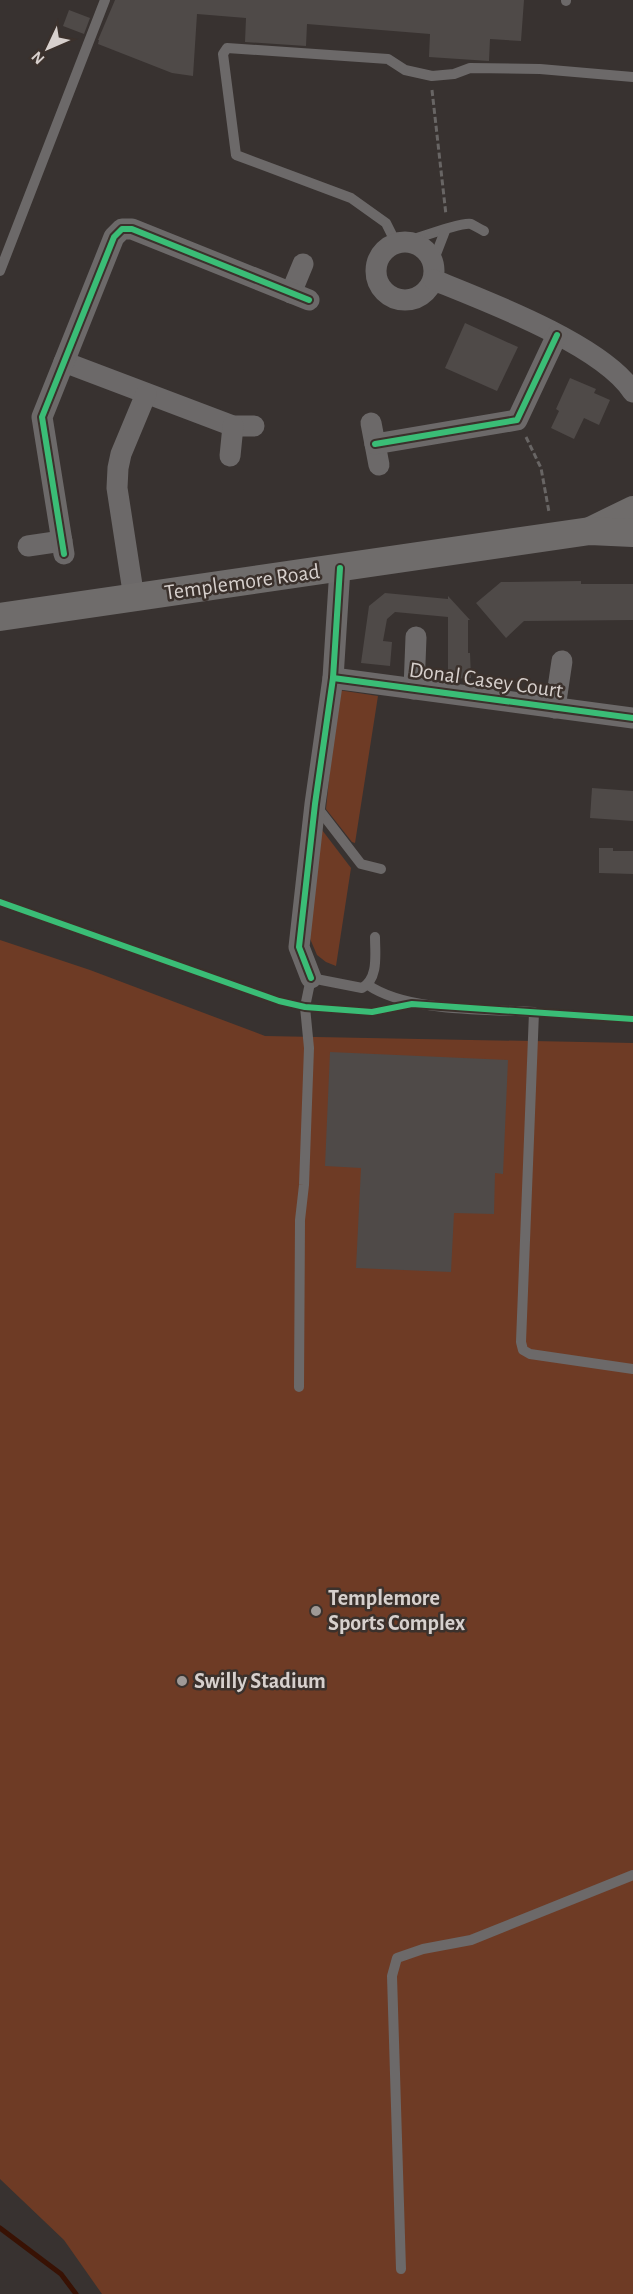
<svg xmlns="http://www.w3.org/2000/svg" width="633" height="2294" font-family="'Alegreya Sans',sans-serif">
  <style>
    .green { fill: #6e3b25 }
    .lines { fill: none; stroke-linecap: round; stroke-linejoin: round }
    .stream { stroke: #381204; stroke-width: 5 }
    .building { fill: #4f4a48 }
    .path { stroke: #686564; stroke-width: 3; stroke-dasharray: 6 3; stroke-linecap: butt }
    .lane { stroke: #6c6969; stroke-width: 10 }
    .street { stroke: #6c6969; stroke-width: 21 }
    .secondary { stroke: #6f6c6b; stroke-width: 28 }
    .cycleway-casing { stroke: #3b312c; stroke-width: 10 }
    .cycleway { stroke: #3abd76; stroke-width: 6 }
    .poi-dot { fill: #9f9996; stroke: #3b312c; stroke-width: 2 }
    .labels { text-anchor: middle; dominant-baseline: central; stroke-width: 5; stroke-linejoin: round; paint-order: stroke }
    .street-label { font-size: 22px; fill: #d7d0cd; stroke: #3b312c }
    .poi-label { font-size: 22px; font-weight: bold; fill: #d7d0cd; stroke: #3b312c; text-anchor: start }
  </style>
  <rect width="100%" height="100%" fill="#383230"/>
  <g class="green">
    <polygon points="338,690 378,696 355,843 352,842 326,809"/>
    <polygon points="319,826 351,868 336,966 326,962 317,955 308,934"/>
    <polygon points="0,940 90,970 265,1036 633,1043 633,2294 102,2294 64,2240 0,2179"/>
  </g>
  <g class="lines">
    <polyline class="stream" points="0,2228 61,2274 76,2294"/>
  </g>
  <g class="building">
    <polygon points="115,0 524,0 521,41 490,39 489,61 429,57 430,34 307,24 306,46 245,42 246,18 197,14 193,76 172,73 98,44 99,40 98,40"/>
    <polygon points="69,10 90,18 84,34 63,26"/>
    <polygon points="465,323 518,347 497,391 445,368"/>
    <polygon points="570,378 596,389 594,393 610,400 599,425 584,418 574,439 551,428 559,411 556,409"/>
    <polygon points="581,581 581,584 633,584 633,620 524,621 506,638 476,603 501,582"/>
    <polygon points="385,593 448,599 448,596 470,620 468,620 468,653 470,653 471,678 448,679 448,617 395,612 387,619 383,641 392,642 390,666 361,663 369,606"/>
    <polygon points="592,788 633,791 633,821 590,818"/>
    <polygon points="599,848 613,848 613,851 633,851 633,874 599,873"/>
    <polygon points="330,1052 508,1060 503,1174 495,1173 494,1214 454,1213 451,1272 356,1268 361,1168 325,1166"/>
  </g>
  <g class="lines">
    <g class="path">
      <polyline points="432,90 446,215"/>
      <polyline points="526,437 541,468 549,512"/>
    </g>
    <g class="lane">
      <polyline points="566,0 566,1"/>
      <path d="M405 242C419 238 461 222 471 224 475 226 480 229 484 231"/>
      <polyline points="396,243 386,223 351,198 236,155 223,54 227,48 388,59 405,70 432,76 454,74 470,68 540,69 633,77"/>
      <polyline points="433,262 445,231"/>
      <polyline points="0,271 105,0"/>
      <polyline points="317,807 361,864 381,869"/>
      <path d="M368 985C407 1012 486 1009 534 1012L521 1342 523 1350 530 1354 633 1369"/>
      <path d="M299 1387 300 1220 304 1185 309 1048 305 1007 311 978 362 988C379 978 375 954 375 937"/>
      <polyline points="401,2269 392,1976 397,1958 423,1949 471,1940 633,1875"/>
    </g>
    <g class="street">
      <circle cx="405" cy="271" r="29"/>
      <path d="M434 280C486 301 603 345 633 392"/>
      <polyline points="291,293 303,264"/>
      <polyline points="64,362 233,426 254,426"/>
      <polyline points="371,423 379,465"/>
      <polyline points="375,444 517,420 557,335"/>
      <polyline points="230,456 233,426"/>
      <polyline points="28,546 62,541"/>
      <polyline points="64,554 42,417 114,237 122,229 132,229 309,300"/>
      <polyline points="134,598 117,488 118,468 121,454 146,394"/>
      <polyline points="333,678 633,718"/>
      <polyline points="414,689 416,637"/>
      <polyline points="555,708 562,661"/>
      <polyline points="311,978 299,947 315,804 333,678 340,568"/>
    </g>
    <g class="secondary">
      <polyline points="592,530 633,510"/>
      <polyline points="0,617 590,531 633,533"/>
    </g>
    <g class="cycleway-casing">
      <g id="cycleway">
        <polyline points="375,444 517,420 557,335"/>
        <polyline points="64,554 42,417 114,237 122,229 132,229 309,300"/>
        <polyline points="333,678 633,718"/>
        <polyline points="0,902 279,1001 305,1007 372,1012 412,1004 633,1019"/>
        <polyline points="311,978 299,947 315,804 333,678 340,568"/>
      </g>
    </g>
    <use href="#cycleway" class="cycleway"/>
  </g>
  <g class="poi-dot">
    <circle cx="316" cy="1611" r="6"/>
    <circle cx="182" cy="1681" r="6"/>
  </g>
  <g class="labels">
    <g class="street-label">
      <text transform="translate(242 582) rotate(-8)">Templemore Road</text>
      <text transform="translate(486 680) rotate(8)">Donal Casey Court</text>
    </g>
    <g class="poi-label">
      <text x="328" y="1598">Templemore<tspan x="328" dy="25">Sports Complex</tspan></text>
      <text x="194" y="1681">Swilly Stadium</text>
    </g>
  </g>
  <g transform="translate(48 48) rotate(226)" stroke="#3b312c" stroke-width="4.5" paint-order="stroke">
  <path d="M0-4.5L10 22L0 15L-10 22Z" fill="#d7d0cd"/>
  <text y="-9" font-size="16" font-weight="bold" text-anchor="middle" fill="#d7d0cd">N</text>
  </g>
</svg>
